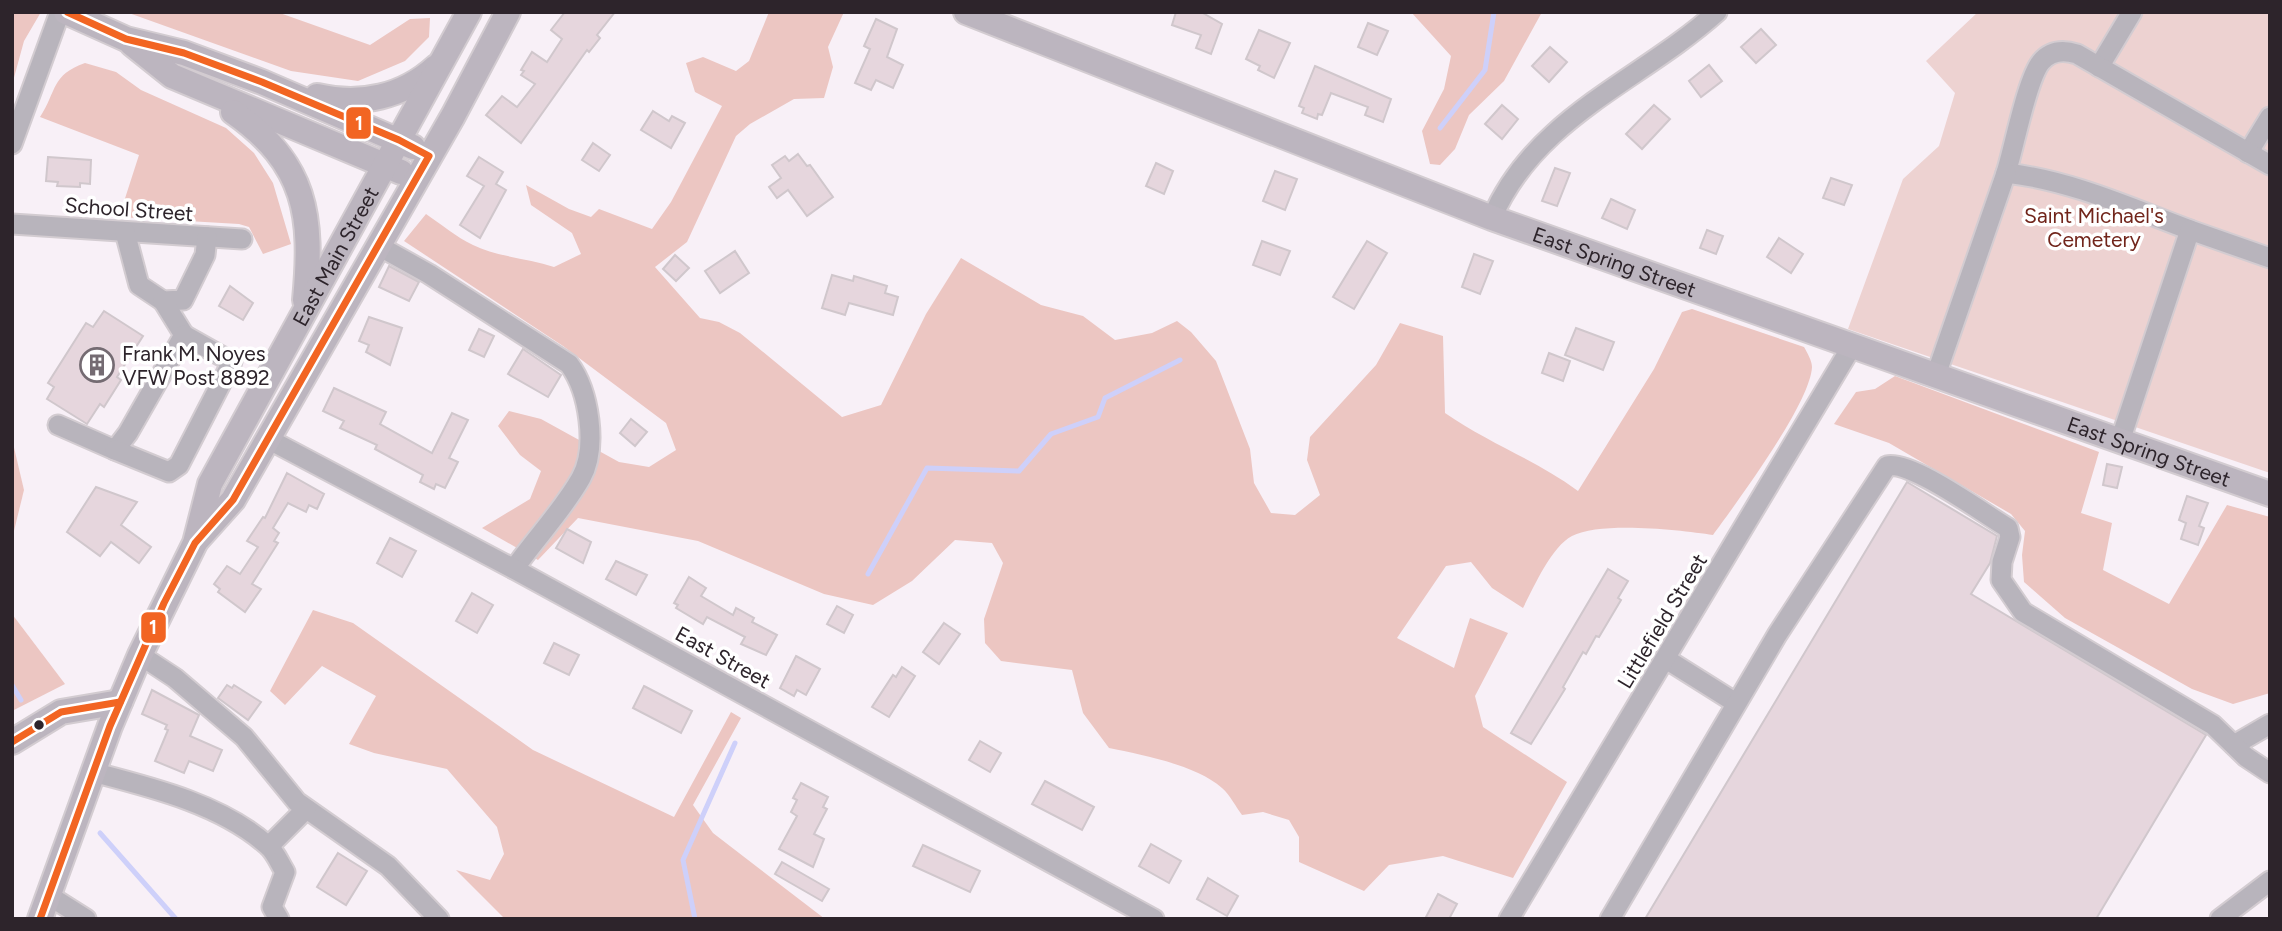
<svg xmlns="http://www.w3.org/2000/svg" width="2282" height="931" font-family="Figtree,sans-serif">
  <style>
    .green { fill: #edd2d1 }
    .forest { fill: #ecc6c2 }
    .lines { fill: none; stroke-linecap: round; stroke-linejoin: round }
    .stream { stroke: #ced0fa; stroke-width: 5 }
    .building { fill: #e6d6dd; stroke: #d0c7cc; stroke-width: 2 }
    .minor-casing { stroke: #d3ccd1; stroke-width: 23 }
    .major-casing { stroke: #d3ccd1; stroke-width: 28 }
    .minor { stroke: #b8b4bc; stroke-width: 19 }
    .major { stroke: #bcb5bf; stroke-width: 24 }
    .bus-1-casing { stroke: #fff; stroke-width: 12 }
    .bus-1 { stroke: #f26522; stroke-width: 7 }
    .bus-dot { fill: #2d242b; stroke: #fff; stroke-width: 2.5 }
    .labels { text-anchor: middle; dominant-baseline: central; stroke-width: 7; stroke-linejoin: round; paint-order: stroke }
    .street-label { font-size: 21px; fill: #2d242b; stroke: #fff }
    .park-label { font-size: 21px; fill: #71251b; stroke: #fff }
    .poi-label { font-size: 21px; fill: #2d242b; stroke: #fff; text-anchor: start }
    .line-badge { stroke: #fff; stroke-width: 2.5 }
    .badge-label { font-size: 19px; text-anchor: middle; font-weight: bold; fill: #fff }
  </style>
  <rect width="100%" height="100%" fill="#f8f0f7"/>
  <polygon class="green" points="1978,12 2270,12 2270,473 1848,329 1903,179 1939,146 1955,93 1926,61"/>
  <g class="forest">
    <polygon points="12,12 41,12 24,41 12,85"/>
    <polygon points="126,12 277,12 370,45 410,19 430,18 429,37 405,61 358,81 291,71"/>
    <path d="M769 12H844L828 47 833 67 824 98 794 99 750 124 736 136 687 242 655 267 700 318 719 322 740 333 842 417 881 405 926 314 961 258 1041 305 1083 316 1115 340 1152 333 1177 321 1191 332 1216 361 1250 449 1254 483 1271 513 1295 515 1320 495 1307 460 1310 437 1376 365 1400 323 1443 336 1445 413C1488 443 1536 460 1578 491L1654 369 1682 312 1692 309 1804 347C1807 352 1812 361 1812 367 1810 404 1737 502 1713 535 1681 530 1600 521 1572 536 1551 547 1534 587 1523 608L1492 588 1471 562 1446 566 1397 638 1454 668 1470 618 1508 633 1475 696 1483 727 1567 782 1513 878 1443 856 1389 865 1364 891 1299 862V837L1289 820 1263 812 1242 815C1236 807 1230 795 1222 788 1196 765 1143 755 1109 748L1083 713 1072 670 1001 661 985 643 984 619 1003 563 992 543 955 540 912 581 873 605 824 594 698 541 578 518 538 560 482 528 530 499 541 471 520 455 498 426 509 411 541 419 619 462 649 467 676 450 666 423 563 346 404 241 426 214C441 224 456 237 473 245 497 257 528 258 554 267L581 254 572 233 531 205 526 185 569 209 591 217 599 209 652 229 671 202 722 106 695 92 686 63 703 57 736 71 749 61Z"/>
    <polygon points="1411,12 1542,12 1504,81 1469,115 1455,149 1440,165 1430,164 1422,131 1444,89 1451,56"/>
    <path d="M85 63 116 72 141 90 226 128 254 153 273 183 291 244 263 254 249 227 239 224 119 217 139 155 40 117C57 91 51 75 85 63Z"/>
    <polygon points="1895,376 2099,452 2081,513 2112,523 2103,570 2169,604 2227,505 2270,517 2270,693 2233,704 2192,689 2065,618 2024,582 2022,555 2025,531 2011,514 1889,443 1834,424 1856,392 1875,389"/>
    <polygon points="12,439 24,490 12,539"/>
    <polygon points="313,610 353,623 533,750 674,817 731,712 741,718 693,805 713,833 825,919 505,919 456,870 490,880 504,854 497,827 447,769 374,753 349,744 376,696 322,666 285,705 270,691"/>
    <polygon points="12,614 65,684 12,711"/>
  </g>
  <g class="lines">
    <g class="stream">
      <polyline points="1440,128 1485,70 1494,12"/>
      <polyline points="868,574 927,468 1019,471 1051,434 1098,417 1105,398 1180,360"/>
      <polyline points="12,685 21,700"/>
      <polyline points="100,833 176,919"/>
      <polyline points="695,919 683,860 735,743"/>
    </g>
  </g>
  <g class="building">
    <polygon points="565,12 615,12 597,35 600,38 589,52 587,50 521,143 486,115 502,96 517,107 535,84 521,75 524,71 521,70 532,52 547,62 562,39 551,30"/>
    <polygon points="1176,12 1201,12 1222,24 1211,54 1196,48 1201,35 1172,25"/>
    <polygon points="876,19 897,29 887,57 903,65 893,88 876,80 871,90 855,83 870,49 864,46"/>
    <polygon points="1368,23 1388,31 1377,55 1358,47"/>
    <polygon points="1761,29 1776,45 1756,63 1741,47"/>
    <polygon points="1259,30 1290,43 1274,78 1258,70 1260,66 1246,59"/>
    <polygon points="1550,47 1567,62 1549,82 1532,66"/>
    <polygon points="1709,65 1722,81 1701,97 1689,81"/>
    <polygon points="1315,66 1391,99 1383,122 1365,115 1368,107 1331,93 1322,115 1318,114 1317,119 1302,113 1304,108 1299,106"/>
    <polygon points="1502,105 1518,119 1502,139 1485,124"/>
    <polygon points="1654,105 1670,119 1642,149 1626,134"/>
    <polygon points="653,111 669,121 672,116 685,123 671,148 641,130"/>
    <polygon points="593,143 610,155 599,171 582,160"/>
    <polygon points="798,154 807,166 810,165 833,197 807,216 788,190 777,198 769,187 781,178 772,165 785,156 789,161"/>
    <polygon points="48,157 91,160 90,184 80,183 80,187 57,186 58,182 46,181"/>
    <polygon points="479,157 503,172 496,184 506,190 480,238 460,225 484,186 467,176"/>
    <polygon points="1156,163 1173,171 1164,194 1146,186"/>
    <polygon points="1555,168 1570,173 1557,206 1542,201"/>
    <polygon points="1275,171 1297,179 1285,210 1263,201"/>
    <polygon points="1831,178 1852,185 1844,205 1823,198"/>
    <polygon points="1611,199 1635,210 1627,229 1602,218"/>
    <polygon points="1707,230 1723,236 1716,254 1700,248"/>
    <polygon points="1779,238 1803,254 1791,273 1767,257"/>
    <polygon points="1262,241 1290,251 1280,275 1253,265"/>
    <polygon points="1367,241 1387,253 1354,309 1333,297"/>
    <polygon points="735,251 749,273 720,293 705,271"/>
    <polygon points="1474,254 1493,261 1480,294 1462,287"/>
    <polygon points="675,255 689,268 676,281 663,269"/>
    <polygon points="389,266 419,282 409,301 379,287"/>
    <polygon points="832,275 853,281 854,276 887,286 885,293 898,297 893,315 849,303 845,315 822,308"/>
    <polygon points="230,286 253,303 243,320 219,306"/>
    <polygon points="104,311 143,336 117,377 121,380 104,407 100,404 87,424 47,399 54,387 48,383 86,323 93,327"/>
    <polygon points="369,317 402,328 390,365 366,352 369,345 359,341"/>
    <polygon points="1576,328 1614,342 1603,370 1565,355"/>
    <polygon points="479,329 494,336 484,357 469,350"/>
    <polygon points="523,349 561,375 548,397 508,374"/>
    <polygon points="1549,353 1570,361 1563,381 1542,373"/>
    <polygon points="334,388 386,412 380,424 432,453 452,413 468,420 449,458 458,462 445,488 436,484 434,489 420,482 423,475 375,449 377,445 340,428 344,421 323,411"/>
    <polygon points="631,419 647,432 635,446 620,433"/>
    <polygon points="2107,464 2122,467 2117,488 2103,485"/>
    <polygon points="287,473 324,494 317,509 309,505 306,512 288,503 273,528 279,533 274,541 278,543 252,584 261,589 245,612 218,592 220,589 214,584 227,566 240,574 258,547 247,541 263,517 265,518"/>
    <polygon points="1907,482 1997,536 1990,563 1971,594 2206,735 2096,919 1645,919"/>
    <polygon points="96,487 137,502 121,525 151,547 139,563 111,542 100,556 67,532"/>
    <polygon points="2187,496 2208,503 2199,526 2204,528 2198,545 2181,539 2186,523 2179,520"/>
    <polygon points="567,529 591,542 583,563 556,548"/>
    <polygon points="390,538 416,551 402,577 377,563"/>
    <polygon points="616,561 647,575 636,595 606,579"/>
    <polygon points="1608,569 1628,581 1618,598 1621,600 1599,637 1596,636 1586,654 1583,652 1563,687 1565,689 1531,744 1511,733"/>
    <polygon points="689,577 706,588 701,596 733,615 736,608 754,618 752,622 777,635 766,655 741,644 745,637 707,617 703,624 676,608 678,605 674,603"/>
    <polygon points="472,593 493,605 477,633 456,621"/>
    <polygon points="837,606 853,615 844,633 827,624"/>
    <polygon points="944,623 960,634 939,664 923,652"/>
    <polygon points="554,643 579,655 569,675 544,663"/>
    <polygon points="796,656 820,669 806,695 797,690 794,696 780,688"/>
    <polygon points="902,667 915,676 889,717 872,707 893,675 896,677"/>
    <polygon points="227,685 232,688 234,685 261,702 248,720 218,698"/>
    <polygon points="644,686 692,711 681,733 633,708"/>
    <polygon points="152,690 199,715 190,736 222,750 213,771 189,761 184,773 155,761 168,730 165,729 167,725 142,714"/>
    <polygon points="980,741 1001,753 990,772 969,760"/>
    <polygon points="1045,781 1094,807 1082,830 1032,804"/>
    <polygon points="801,783 828,797 823,807 827,809 814,834 824,839 813,867 779,849 797,816 791,812 797,800 793,798"/>
    <polygon points="1151,844 1181,861 1169,883 1139,866"/>
    <polygon points="923,845 980,871 970,892 913,866"/>
    <polygon points="338,853 367,871 346,905 317,887"/>
    <polygon points="782,862 829,889 822,901 775,874"/>
    <polygon points="1208,878 1238,896 1227,916 1197,899"/>
    <polygon points="1438,894 1457,904 1449,919 1425,919"/>
  </g>
  <g class="lines">
    <g class="minor-casing">
      <g id="minor">
        <polyline points="2099,67 2132,12"/>
        <polyline points="12,144 60,12"/>
        <polyline points="2248,153 2270,117"/>
        <path d="M1492 218C1535 117 1640 81 1717 12"/>
        <polyline points="12,224 242,239"/>
        <path d="M2190 230C2131 208 2070 180 2006 173 2014 148 2027 79 2041 62 2051 50 2064 50 2077 54L2270 165"/>
        <polyline points="125,232 139,285 163,301 183,300 205,255 207,237"/>
        <path d="M377 245 429 274 569 364C589 391 598 447 581 478 563 510 535 539 514 569"/>
        <polyline points="1936,375 2006,173"/>
        <polyline points="58,425 115,450 128,433 184,335 163,301"/>
        <polyline points="268,439 514,569 1154,919"/>
        <polyline points="2120,441 2190,230 2270,258"/>
        <polyline points="115,450 169,472 179,465 232,362 184,335"/>
        <polyline points="140,655 175,678 244,737 297,802 388,866 439,919"/>
        <polyline points="1666,659 1736,703"/>
        <polyline points="2234,745 2270,724"/>
        <path d="M92 772C150 787 221 804 267 845 275 851 280 864 285 872L272 907 279 919"/>
        <polyline points="269,846 306,809"/>
        <polyline points="48,895 86,919"/>
        <polyline points="1509,919 1852,346"/>
        <path d="M1610 919 1777 635 1887 466C1911 460 1984 514 2008 528L2010 537 2002 562 2001 580 2023 612 2213 725 2246 757 2270 773"/>
        <polyline points="2220,919 2270,881"/>
      </g>
    </g>
    <g class="major-casing">
      <g id="major">
        <polyline points="66,12 126,39 184,53 262,82 413,147"/>
        <path id="s1" d="M966 12 1492 218 2270 494"/>
        <polyline points="132,44 172,76 401,172"/>
        <path d="M317 96C361 106 403 97 436 67"/>
        <path d="M233 112C307 164 313 216 305 300"/>
        <polyline points="198,539 233,500 453,116 508,12"/>
        <polyline points="12,742 61,712 120,702"/>
        <path id="s2" d="M40 919 110 726 140 655 195 543 210 484 469 12"/>
      </g>
    </g>
    <use href="#minor" class="minor"/>
    <use href="#major" class="major"/>
    <g class="bus-1-casing">
      <g id="bus-1">
        <polyline points="12,742 61,712 120,702"/>
        <polyline points="40,919 110,726 164,603 195,543 233,500 429,156 399,140 262,82 184,53 126,39 67,12"/>
      </g>
    </g>
    <use href="#bus-1" class="bus-1"/>
  </g>
  <defs>
    <g id="building-ring" transform="scale(1.75)"><circle r="9.5" fill="#fff" stroke="#746b72" stroke-width="1.5"/><path d="M-4-6H4V6H1V3H-1V6H-4ZM-2.5-4.3h1.7v1.8h-1.7ZM.8-4.3h1.7v1.8H.8ZM-2.5-1h1.7V.8h-1.7ZM.8-1h1.7V.8H.8Z" fill="#746b72"/></g>
  </defs>
  <g fill-rule="evenodd">
    <use href="#building-ring" x="97" y="365"/>
  </g>
  <circle class="bus-dot" cx="39" cy="725" r="6"/>
  <g class="labels">
    <g class="street-label">
      <text transform="translate(129 209) rotate(4)">School Street</text>
      <text stroke="none"><textPath href="#s2" startOffset="728">East Main Street</textPath></text>
      <text stroke="none"><textPath href="#s1" startOffset="695">East Spring Street</textPath></text>
      <text stroke="none"><textPath href="#s1" startOffset="1262">East Spring Street</textPath></text>
      <text transform="translate(1662 621) rotate(-59)">Littlefield Street</text>
      <text transform="translate(723 657) rotate(29)">East Street</text>
    </g>
    <g class="park-label">
      <text x="2094" y="215">Saint Michael's<tspan x="2094" dy="24">Cemetery</tspan></text>
    </g>
    <g class="poi-label">
      <text x="122" y="353">Frank M. Noyes<tspan x="122" dy="24">VFW Post 8892</tspan></text>
    </g>
  </g>
  <g class="line-badge">
    <rect x="345" y="106" width="27" height="34" rx="7" fill="#f26522"/>
    <rect x="140" y="611" width="27" height="33" rx="7" fill="#f26522"/>
  </g>
  <g class="badge-label">
    <text x="359" y="130">1</text>
    <text x="153" y="634">1</text>
  </g>
  <rect width="2282" height="931" fill="none" stroke="#2d242b" stroke-width="28"/>
</svg>
